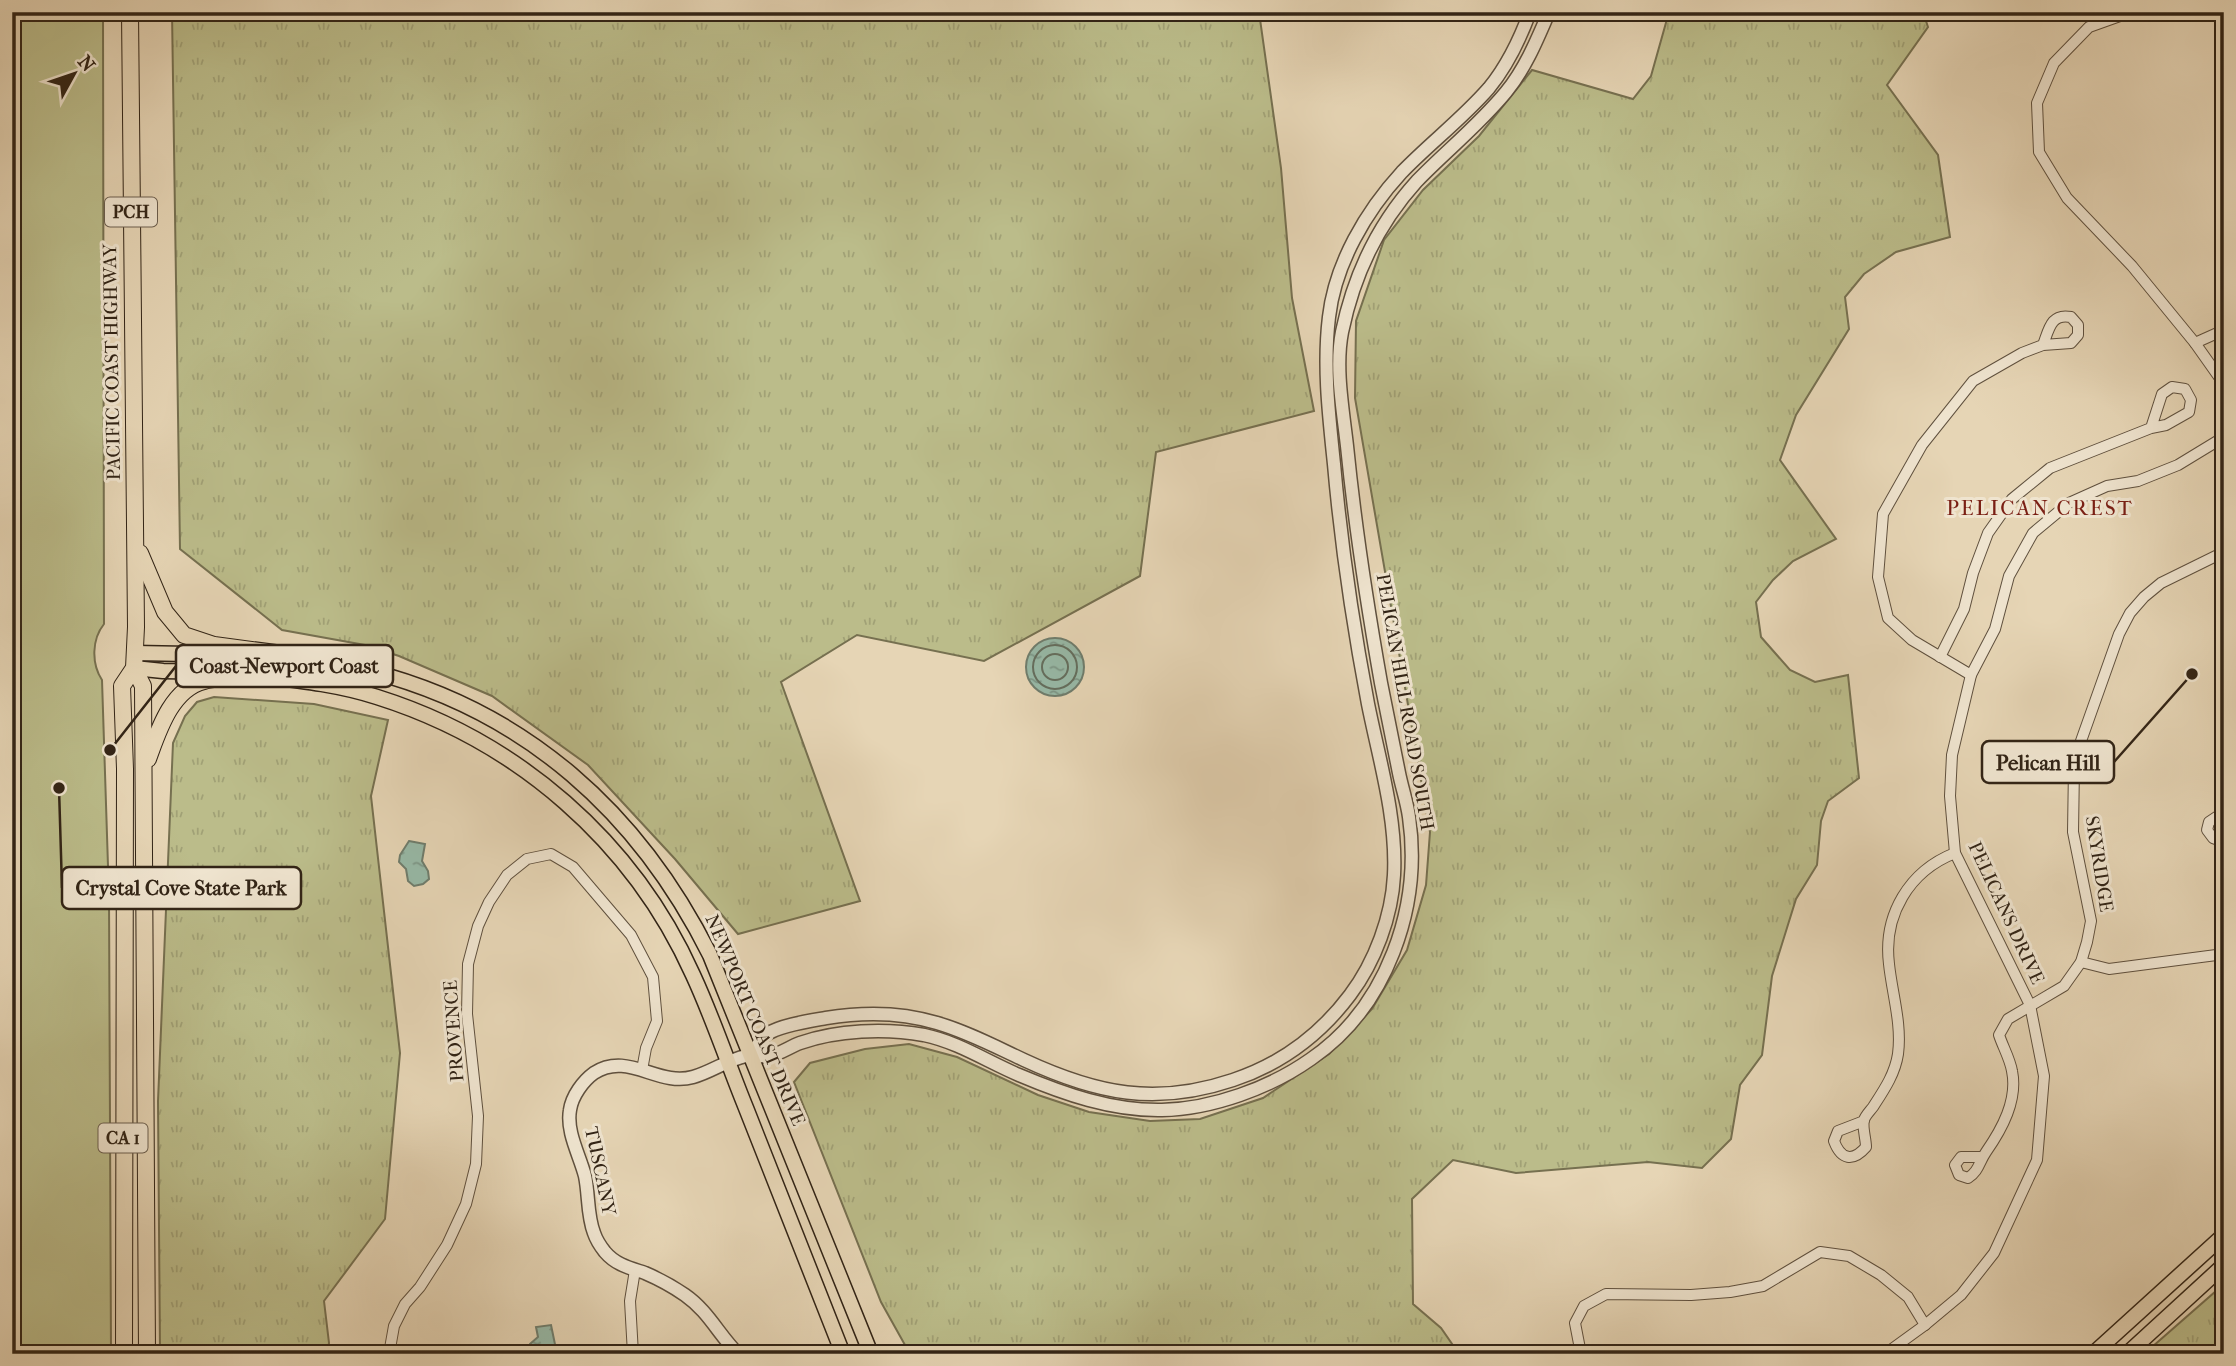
<svg xmlns="http://www.w3.org/2000/svg" width="2236" height="1366" font-family="'IM FELL French Canon',serif">
  <style>
    .grass { fill: url(#grass-tufts); stroke: #767050; stroke-width: 2 }
    .park { fill: #bbbc8a; stroke: #767050; stroke-width: 2 }
    .water { fill: url(#water-ripples); stroke: #6f7d6d; stroke-width: 2 }
    .lines { fill: none; stroke-linecap: round; stroke-linejoin: round }
    .shore { stroke: #646e5e; stroke-width: 2 }
    .minor-casing { stroke: #5f503e; stroke-width: 12 }
    .tertiary-casing { stroke: #5f503e; stroke-width: 15 }
    .primary-casing { stroke: #322416; stroke-width: 17 }
    .trunk-casing { stroke: #322416; stroke-width: 18 }
    .minor { stroke: #efe4cf; stroke-width: 10 }
    .tertiary { stroke: #efe4cf; stroke-width: 12 }
    .primary { stroke: #e6d5b5; stroke-width: 14 }
    .trunk { stroke: #e6d5b5; stroke-width: 16 }
    .labels { text-anchor: middle; dominant-baseline: central; stroke-width: 6; stroke-linejoin: round; paint-order: stroke }
    .shield { fill: #efe4cf; stroke: #6b5e4e; stroke-width: 2 }
    .shield-label { font-size: 18px; font-weight: bold; fill: #322416 }
    .street-label { font-size: 19px; fill: #322416; stroke: #efe4cf }
    .neighbourhood-label { font-size: 21px; letter-spacing: 2px; fill: #7a1f14; stroke: #efe4cf }
    .leader { fill: none; stroke: #322416; stroke-width: 2.5 }
    .callout-dot { fill: #322416; stroke: #efe4cf; stroke-width: 2.5 }
    .callout { fill: #efe4cf; stroke: #322416; stroke-width: 2.5 }
    .callout-label { font-size: 21px; text-anchor: middle; font-weight: bold; fill: #322416 }
  </style>
  <defs>
    <pattern id="grass-tufts" width="24" height="20" patternUnits="userSpaceOnUse" patternTransform="scale(1.75)"><rect width="24" height="20" fill="#bbbc8a"/><path d="M3 7l-1-3M5 7V3M7 7l1-3M15 17l-1-3M17 17v-4M19 17l1-3" fill="none" stroke="#a1a176"/></pattern>
    <pattern id="water-ripples" width="26" height="14" patternUnits="userSpaceOnUse" patternTransform="scale(1.75)"><rect width="26" height="14" fill="#97b9a7"/><path d="M2 4q2-2 4 0t4 0M15 11q2-2 4 0t4 0" fill="none" stroke="#7c9687"/></pattern>
  </defs>
  <rect width="100%" height="100%" fill="#e6d5b5"/>
  <filter id="stains"><feTurbulence type="fractalNoise" baseFrequency=".00286" numOctaves="4"/><feColorMatrix values="0 0 0 0 .2 0 0 0 0 .09 0 0 0 0 .02 0 0 0 .5 -.17"/></filter>
  <radialGradient id="worn" r=".72"><stop offset=".6" stop-color="#630" stop-opacity="0"/><stop offset="1" stop-color="#630" stop-opacity=".3"/></radialGradient>
  <g class="grass">
    <polygon points="172,12 1259,12 1281,168 1292,298 1314,411 1156,452 1140,576 984,661 857,635 781,682 860,901 738,934 675,859 588,765 492,696 399,656 365,645 282,630 180,549"/>
    <polygon points="1669,12 1923,12 1928,27 1887,85 1938,155 1950,237 1896,252 1864,274 1845,297 1849,329 1796,415 1780,460 1836,539 1793,561 1773,580 1756,602 1761,637 1790,670 1815,682 1848,675 1859,778 1828,801 1821,821 1817,865 1796,899 1772,976 1762,1055 1740,1085 1731,1139 1702,1168 1648,1162 1516,1173 1453,1160 1412,1199 1413,1304 1441,1328 1459,1354 910,1354 881,1302 794,1082 810,1063 865,1049 909,1044 957,1057 1038,1095 1089,1112 1150,1121 1200,1119 1263,1098 1329,1054 1372,1009 1407,950 1426,885 1430,832 1355,398 1356,321 1384,240 1423,190 1479,136 1532,70 1633,99 1651,76"/>
    <polygon points="214,697 314,704 388,720 371,796 400,1053 385,1219 324,1301 329,1343 327,1354 160,1354 158,1101 173,743 185,716 197,702"/>
    <polygon points="2224,1284 2224,1354 2144,1354"/>
  </g>
  <path class="park" d="M12 12H103L104 624C92 639 91 663 102 680L109 897 111 1354H12Z"/>
  <g class="water">
    <circle cx="1055" cy="667" r="29"/>
    <polygon points="409,841 425,844 422,861 428,871 429,879 423,884 414,886 408,881 406,869 399,862 400,855"/>
    <polygon points="551,1325 557,1354 530,1354 530,1344 538,1337 536,1327"/>
  </g>
  <g class="lines">
    <g class="shore">
      <circle cx="1055" cy="667" r="22"/>
      <circle cx="1055" cy="667" r="13"/>
    </g>
    <g class="minor-casing">
      <g id="minor">
        <polyline points="2131,12 2089,27 2054,63 2037,103 2039,152 2067,198 2132,266 2195,343 2224,384"/>
        <polyline points="2195,343 2224,330"/>
        <polyline points="1940,657 1964,609 1973,573 1988,533 2012,499 2050,468 2151,428 2166,425 2189,412 2191,400 2185,389 2172,387 2162,394 2151,428"/>
        <path d="M1971 675 1912 640 1888 618 1878 577 1883 514 1922 445 1973 381 2022 353 2043 345 2071 343 2078 335V325L2071 317C2051 313 2049 329 2043 345"/>
        <polyline points="2224,812 2209,822 2207,830 2213,838 2224,842"/>
        <polyline points="2081,962 2109,969 2224,954"/>
        <path d="M1864 1121 1838 1131 1834 1141C1841 1160 1853 1162 1866 1147 1866 1139 1862 1127 1864 1120 1865 1116 1870 1111 1873 1107 1884 1090 1895 1074 1898 1054 1902 1024 1892 993 1889 964 1883 915 1909 871 1955 853"/>
        <path d="M1982 1157H1961L1955 1165 1959 1175 1968 1178C1979 1171 1979 1162 1986 1152 2002 1129 2018 1100 2012 1071 2010 1059 2003 1047 1999 1035L2008 1019 2064 986 2081 962 2087 942 2091 921 2073 832 2074 767 2081 741 2119 634 2130 613 2144 597 2161 583 2224 552"/>
        <polyline points="389,1354 394,1326 405,1304 420,1287 447,1245 466,1204 476,1164 478,1116 467,1014 468,964 478,926 489,902 507,875 527,859 551,854 573,867 631,935 653,977 657,1021 646,1048 642,1070"/>
        <polyline points="633,1354 630,1301 635,1270"/>
        <polyline points="716,1354 729,1345"/>
        <polyline points="1581,1354 1575,1323 1584,1306 1606,1294 1691,1295 1730,1292 1763,1286 1820,1252 1849,1256 1881,1275 1908,1297 1925,1325"/>
        <polyline points="1885,1354 1925,1325 1961,1295 1994,1253 2037,1160 2044,1076 2030,1005 1955,853 1950,796 1952,755 1971,675 1995,629 2009,576 2033,533 2069,503 2107,486 2138,481 2178,465 2224,437"/>
      </g>
    </g>
    <g class="tertiary-casing">
      <g id="tertiary">
        <path d="M751 1054C756 1048 761 1039 767 1034 781 1025 809 1021 826 1018 862 1012 901 1012 937 1023 968 1032 996 1047 1024 1060 1097 1094 1156 1106 1233 1080 1281 1064 1320 1035 1350 995 1375 962 1392 916 1394 875 1397 818 1379 759 1368 704 1353 625 1341 544 1334 464 1329 416 1323 366 1329 317 1335 264 1366 211 1402 172 1430 143 1462 119 1489 88 1507 66 1520 39 1530 12"/>
        <path d="M738 1354C719 1335 708 1311 685 1295 672 1286 659 1279 645 1273 630 1268 616 1265 605 1252 601 1247 596 1239 594 1233 587 1215 589 1195 585 1176 580 1156 566 1132 570 1110 572 1096 583 1081 594 1073 628 1051 658 1087 693 1077 711 1072 727 1060 746 1056 766 1051 748 1058 768 1056 779 1055 789 1047 800 1043 837 1030 885 1028 924 1035 958 1042 988 1062 1019 1075 1064 1094 1112 1111 1162 1110 1212 1109 1270 1088 1311 1059 1387 1007 1422 907 1409 817 1407 802 1402 788 1399 773 1393 743 1387 713 1381 683 1367 604 1355 526 1347 446 1343 410 1335 368 1342 332 1354 274 1377 225 1417 181 1446 151 1479 125 1506 92 1525 69 1537 40 1549 12"/>
      </g>
    </g>
    <g class="primary-casing">
      <g id="primary">
        <polyline points="135,653 243,655"/>
        <path d="M281 656C310 655 342 664 370 671 526 711 639 813 710 955L871 1354"/>
        <polyline points="134,668 163,671 226,672"/>
        <path d="M253 675C295 680 337 684 377 697 517 741 633 841 693 975 713 1018 728 1064 746 1108 778 1190 810 1272 843 1354"/>
        <polyline points="2093,1354 2224,1235"/>
        <polyline points="2127,1354 2224,1265"/>
      </g>
    </g>
    <g class="trunk-casing">
      <g id="trunk">
        <polyline points="140,553 165,612 184,635 214,645 291,655"/>
        <polyline points="134,668 143,686 147,1354"/>
        <path d="M148 759C158 732 171 689 204 681 222 676 245 678 264 676"/>
        <polyline points="124,1354 125,769 122,686 134,668 136,627 130,12"/>
      </g>
    </g>
    <use href="#minor" class="minor"/>
    <use href="#tertiary" class="tertiary"/>
    <use href="#primary" class="primary"/>
    <use href="#trunk" class="trunk"/>
  </g>
  <g class="labels">
    <g class="shield">
      <rect x="105" y="197.5" width="52" height="29" rx="5"/>
      <rect x="98.5" y="1123.5" width="49" height="29" rx="5"/>
    </g>
    <g class="shield-label">
      <text x="131" y="212">PCH</text>
      <text x="123" y="1138">CA 1</text>
    </g>
    <g class="street-label">
      <text transform="translate(112 362) rotate(-91)">PACIFIC COAST HIGHWAY</text>
      <text transform="translate(1405 702) rotate(80)">PELICAN HILL ROAD SOUTH</text>
      <text transform="translate(2099 864) rotate(81)">SKYRIDGE</text>
      <text transform="translate(2006 913) rotate(65)">PELICANS DRIVE</text>
      <text transform="translate(755 1020) rotate(67)">NEWPORT COAST DRIVE</text>
      <text transform="translate(454 1031) rotate(-94)">PROVENCE</text>
      <text transform="translate(600 1171) rotate(78)">TUSCANY</text>
    </g>
    <g class="neighbourhood-label">
      <text x="2040" y="508">PELICAN CREST</text>
    </g>
  </g>
  <path class="leader" d="M110 750L176 666M2192 674L2114 762M59 788L62 888"/>
  <g class="callout-dot">
    <circle cx="110" cy="750" r="7"/>
    <circle cx="2192" cy="674" r="7"/>
    <circle cx="59" cy="788" r="7"/>
  </g>
  <g class="callout">
    <rect x="176" y="645" width="217" height="42" rx="7"/>
    <rect x="1982" y="741" width="132" height="42" rx="7"/>
    <rect x="62" y="867" width="239" height="42" rx="7"/>
  </g>
  <g class="callout-label">
    <text x="284" y="673">Coast-Newport Coast</text>
    <text x="2048" y="770">Pelican Hill</text>
    <text x="181" y="895">Crystal Cove State Park</text>
  </g>
  <rect width="2236" height="1366" fill="none" stroke="#e6d5b5" stroke-width="42"/>
  <rect x="14" y="14" width="2208" height="1338" fill="none" stroke="#322416" stroke-width="3.5"/>
  <rect x="21" y="21" width="2194" height="1324" fill="none" stroke="#322416" stroke-width="2"/>
  <g transform="translate(74 74) rotate(50)" stroke="#efe4cf" stroke-width="5" paint-order="stroke">
  <path d="M0-5L12 26L0 18L-12 26Z" fill="#322416"/>
  <text y="-10" font-size="19" font-weight="bold" text-anchor="middle" fill="#322416">N</text>
  </g>
  <rect width="100%" height="100%" filter="url(#stains)"/>
  <rect width="100%" height="100%" fill="url(#worn)"/>
</svg>
